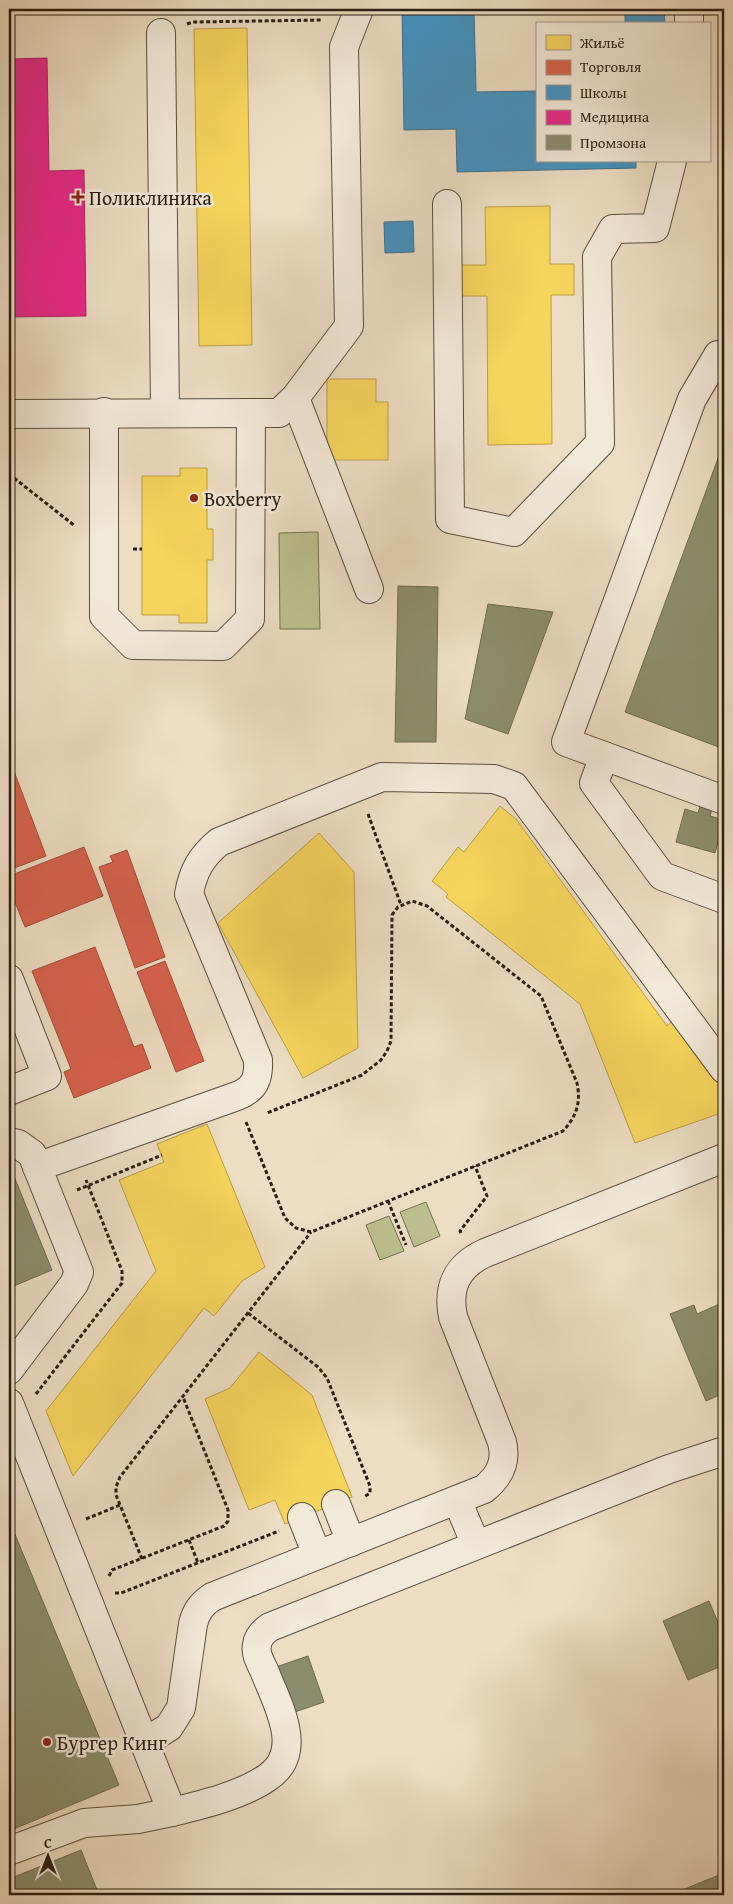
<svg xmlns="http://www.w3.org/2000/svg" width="733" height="1904" font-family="'Gentium Book Plus',serif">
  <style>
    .green { fill: #bdbf90; stroke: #746e50 }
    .homes { fill: #f6d55c; stroke: #b99e45 }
    .shops { fill: #d6604d; stroke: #a24c3b }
    .schools { fill: #4393c3; stroke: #3c708d }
    .health { fill: #e7298a; stroke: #ae2665 }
    .industry { fill: #8c8c6e; stroke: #6f6b52 }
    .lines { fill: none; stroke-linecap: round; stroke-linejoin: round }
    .minor-casing { stroke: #5a4e3d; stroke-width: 30 }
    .path { stroke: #2a1e10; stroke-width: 3; stroke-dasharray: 4 2.5; stroke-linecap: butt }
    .minor { stroke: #f3e9d8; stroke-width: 28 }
    .poi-dot { fill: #8f2418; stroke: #f3e9d8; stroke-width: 2 }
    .labels { text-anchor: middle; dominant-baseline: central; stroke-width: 5; stroke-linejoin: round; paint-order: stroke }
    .poi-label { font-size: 20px; fill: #2a1e10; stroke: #f3e9d8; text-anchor: start }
  </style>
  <rect width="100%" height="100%" fill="#ecddc3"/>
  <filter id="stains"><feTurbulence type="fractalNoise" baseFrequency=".004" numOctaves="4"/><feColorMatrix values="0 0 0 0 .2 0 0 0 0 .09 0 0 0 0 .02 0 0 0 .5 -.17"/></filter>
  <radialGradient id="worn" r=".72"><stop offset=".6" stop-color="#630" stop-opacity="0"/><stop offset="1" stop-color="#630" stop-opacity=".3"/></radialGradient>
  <g class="green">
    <polygon points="318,532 320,629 280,629 279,533"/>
    <polygon points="426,1202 440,1236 414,1247 400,1212"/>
    <polygon points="389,1216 404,1251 380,1260 366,1225"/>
  </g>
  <g class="homes">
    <polygon points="247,28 252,345 199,346 194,29"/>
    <polygon points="550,206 550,264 574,264 574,295 551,295 552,444 488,445 487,296 454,296 454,265 486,265 485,207"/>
    <polygon points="327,379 376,379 376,402 388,402 388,460 327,460"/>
    <polygon points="180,468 207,468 207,529 213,529 213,560 207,560 207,623 179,623 179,615 142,615 142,476 180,476"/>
    <polygon points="500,806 516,819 667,1026 672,1021 723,1085 718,1089 724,1112 635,1143 580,1004 446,897 448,894 432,881 458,847 464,852"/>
    <polygon points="319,833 354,872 358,1048 303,1078 218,923"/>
    <polygon points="207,1124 265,1267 242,1281 214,1316 204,1308 73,1476 46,1411 156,1271 119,1180 164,1162 157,1144"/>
    <polygon points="259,1352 312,1395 352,1497 285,1524 275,1500 249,1510 205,1399 230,1388"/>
  </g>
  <g class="shops">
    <polygon points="9,758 46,856 9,870"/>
    <polygon points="84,847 103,896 25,927 9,887 9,876"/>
    <polygon points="127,850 165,957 135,968 99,867 113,862 110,856"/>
    <polygon points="95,947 134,1047 142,1044 151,1068 74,1098 64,1072 71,1069 32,971"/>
    <polygon points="165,961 204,1061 176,1072 137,972"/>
  </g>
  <g class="schools">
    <polygon points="402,9 474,9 476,92 537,91 537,161 636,161 636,168 457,172 456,129 404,130"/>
    <polygon points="625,9 664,9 665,24 625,24"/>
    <polygon points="413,221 414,252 385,253 384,222"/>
  </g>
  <polygon class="health" points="47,58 49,171 84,170 86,316 9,317 9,59"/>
  <g class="industry">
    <polygon points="724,442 724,749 625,712"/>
    <polygon points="398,586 438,587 436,742 395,742"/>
    <polygon points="488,604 553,612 508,734 465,719"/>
    <polygon points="700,806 712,809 710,816 724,820 715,853 676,842 685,809 698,813"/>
    <polygon points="9,1164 52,1270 9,1288"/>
    <polygon points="724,1302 724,1393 706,1401 670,1314 694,1305 697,1314"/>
    <polygon points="9,1520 119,1785 9,1831"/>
    <polygon points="709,1601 724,1637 724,1665 688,1680 663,1621"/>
    <polygon points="308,1656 324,1702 289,1714 273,1668"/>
    <polygon points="81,1850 99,1895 12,1895 9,1879"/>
    <polygon points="724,1873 724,1895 670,1895"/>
  </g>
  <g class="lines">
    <g class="minor-casing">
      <g id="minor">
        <polyline points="689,9 689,24"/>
        <polyline points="161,33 165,412"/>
        <polyline points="447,204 450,519 514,532 600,443 597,257 613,229 655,228 672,161"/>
        <polyline points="724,358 718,355 692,399 566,742 724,800"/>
        <polyline points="295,398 369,589"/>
        <polyline points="104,412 104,616 133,645 223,646 250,619 251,413"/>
        <polyline points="9,414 279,413 295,398 349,326 344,47 359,9"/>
        <polyline points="604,756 594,783 662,876 724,899"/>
        <polyline points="9,979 47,1076 9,1091"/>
        <polyline points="9,1142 18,1144 32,1154 79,1272 74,1284 9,1370"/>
        <path d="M37 1167 237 1096C255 1089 259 1078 258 1060L189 894C193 871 201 857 219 842L382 777 494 779 514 786 724 1069"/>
        <polyline points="9,1403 172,1812 138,1819 84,1823 9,1851"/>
        <polyline points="457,1500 476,1545"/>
        <polyline points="336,1504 351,1542"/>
        <polyline points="302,1517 317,1555"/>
        <path d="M144 1743 169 1727 181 1708 193 1624C196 1611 202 1604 212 1597L484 1489C500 1476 507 1462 502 1442L453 1317C447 1287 457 1266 485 1253L724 1158"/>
        <path d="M172 1812C201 1805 243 1795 268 1777 306 1751 276 1702 264 1670 260 1662 255 1653 257 1645 258 1636 264 1631 270 1627L669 1469 724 1451"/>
      </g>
    </g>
    <g class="path">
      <polyline points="187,24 193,22 323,20"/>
      <polyline points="9,474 75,526"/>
      <polyline points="133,549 142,549"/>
      <polyline points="368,814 401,905"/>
      <path d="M246 1122 285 1218 296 1228 311 1232 563 1131C577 1116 581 1102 577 1083L541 996 427 906 412 901 398 907 392 915 391 1041 387 1051 381 1060 362 1075 267 1113"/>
      <polyline points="77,1190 162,1155"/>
      <polyline points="388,1201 406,1245"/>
      <polyline points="461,1233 460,1231 487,1196 475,1166"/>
      <polyline points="248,1313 318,1367 327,1378 370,1486 370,1493 364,1497"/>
      <polyline points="36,1394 122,1283 122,1271 86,1180"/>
      <polyline points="86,1519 120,1505"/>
      <polyline points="189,1540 198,1563"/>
      <polyline points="142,1559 116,1495 116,1487 120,1477 311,1232"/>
      <polyline points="109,1576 112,1570 224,1526 228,1521 228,1510 183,1397"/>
      <polyline points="115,1593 121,1593 279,1531"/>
    </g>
    <use href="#minor" class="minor"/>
  </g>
  <g class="poi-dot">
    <path d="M75.5 189.5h5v5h5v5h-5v5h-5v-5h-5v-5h5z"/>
    <circle cx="194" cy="498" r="5"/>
    <circle cx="47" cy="1742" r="5"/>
  </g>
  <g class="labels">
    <g class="poi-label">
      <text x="89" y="197">Поликлиника</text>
      <text x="204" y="498">Boxberry</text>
      <text x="57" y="1742">Бургер Кинг</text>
    </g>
  </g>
  <rect width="733" height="1904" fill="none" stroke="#ecddc3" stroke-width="30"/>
  <rect x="10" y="10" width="713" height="1884" fill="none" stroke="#2a1e10" stroke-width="2.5"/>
  <rect x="15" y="15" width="703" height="1874" fill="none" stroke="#2a1e10"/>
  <rect x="536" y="22" width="175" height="140" fill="#f3e9d8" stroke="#a39888"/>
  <rect x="546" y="35" width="25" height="15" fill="#f6d55c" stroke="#a39888"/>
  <text x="580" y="48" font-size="15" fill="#2a1e10">Жильё</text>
  <rect x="546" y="60" width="25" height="15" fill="#d6604d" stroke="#a39888"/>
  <text x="580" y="72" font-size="15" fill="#2a1e10">Торговля</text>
  <rect x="546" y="85" width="25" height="15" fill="#4393c3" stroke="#a39888"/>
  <text x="580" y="98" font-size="15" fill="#2a1e10">Школы</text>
  <rect x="546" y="110" width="25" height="15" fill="#e7298a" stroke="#a39888"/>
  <text x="580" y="122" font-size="15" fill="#2a1e10">Медицина</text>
  <rect x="546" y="135" width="25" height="15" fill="#8c8c6e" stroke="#a39888"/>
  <text x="580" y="148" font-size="15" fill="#2a1e10">Промзона</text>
  <g transform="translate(48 1856)" stroke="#f3e9d8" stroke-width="4" paint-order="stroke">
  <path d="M0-4L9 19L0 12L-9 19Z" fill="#2a1e10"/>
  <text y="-8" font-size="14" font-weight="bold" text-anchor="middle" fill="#2a1e10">С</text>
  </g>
  <rect width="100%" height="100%" filter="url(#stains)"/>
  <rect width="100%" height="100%" fill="url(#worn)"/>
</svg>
